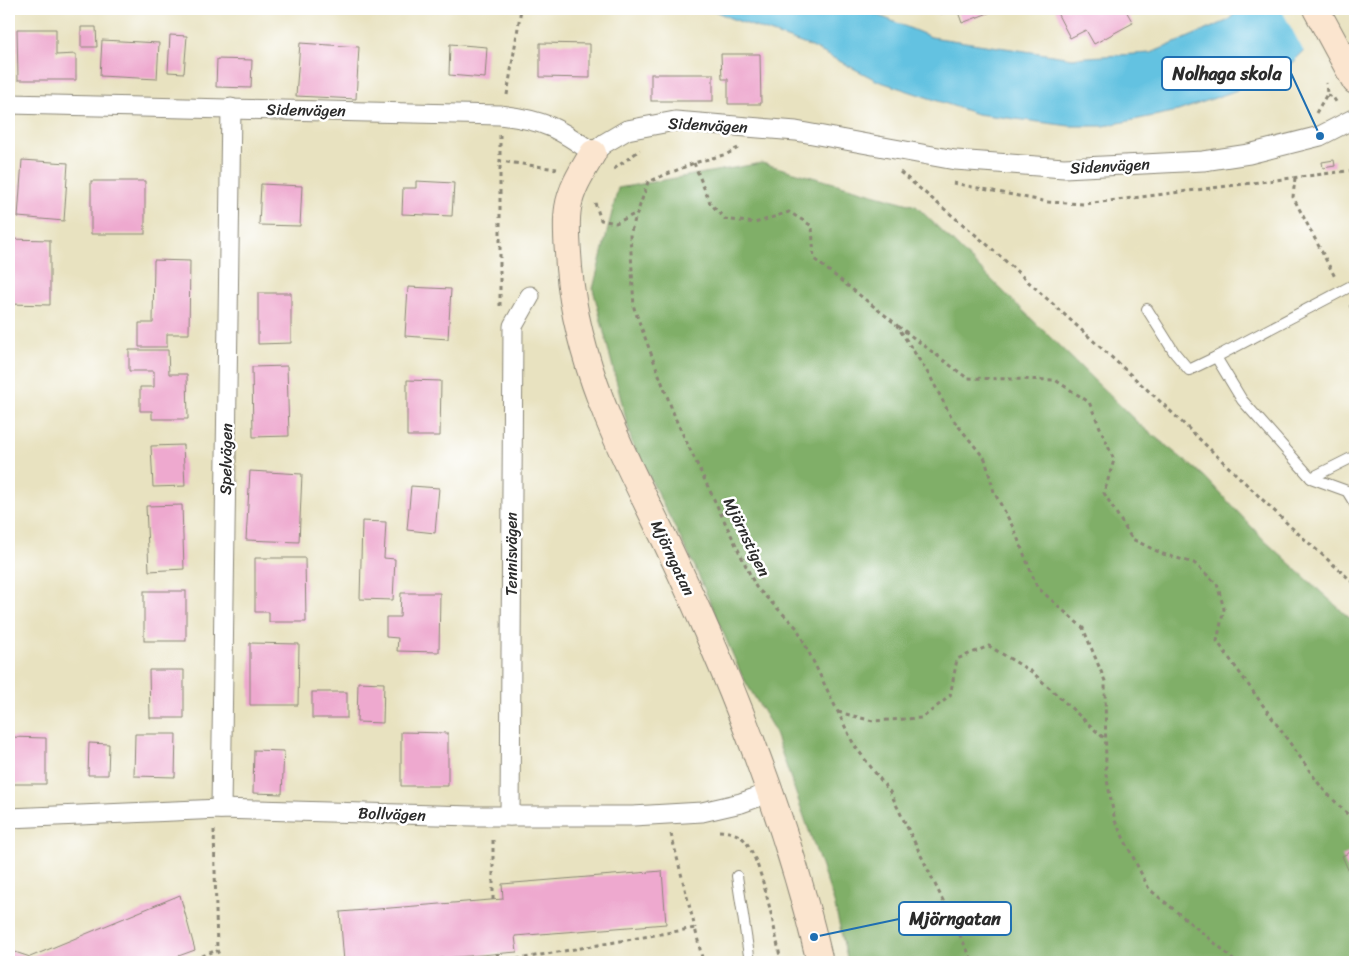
<svg xmlns="http://www.w3.org/2000/svg" width="1364" height="971" font-family="Sriracha,sans-serif">
  <style>
    .forest { fill: #80af68; stroke: #566d4a }
    .water { fill: #63c2e1; stroke: #477686 }
    .pier { fill: #e8e2c0 }
    .building { fill: #eea9cf }
    .lines { fill: none; stroke-linecap: round; stroke-linejoin: round }
    .lane-casing { stroke: #8a8676; stroke-width: 12 }
    .street-casing { stroke: #8a8676; stroke-width: 21 }
    .secondary-casing { stroke: #8a8676; stroke-width: 28 }
    .path { stroke: #8a8676; stroke-width: 3; stroke-dasharray: 4 4; stroke-linecap: butt }
    .lane { stroke: #fff; stroke-width: 10 }
    .street { stroke: #fff; stroke-width: 19 }
    .secondary { stroke: #fbe5cf; stroke-width: 26 }
    .labels { text-anchor: middle; dominant-baseline: central; stroke-width: 5; stroke-linejoin: round; paint-order: stroke }
    .street-label { font-size: 16px; fill: #2b2b2b; stroke: #fff }
    .leader { fill: none; stroke: #1f6fb2; stroke-width: 2 }
    .callout-dot { fill: #1f6fb2; stroke: #fff; stroke-width: 2 }
    .callout { fill: #fff; stroke: #1f6fb2; stroke-width: 2 }
    .callout-label { font-size: 18px; text-anchor: middle; font-weight: bold; fill: #2b2b2b }
  </style>
  <rect width="100%" height="100%" fill="#fff"/>
  <filter id="ink" filterUnits="userSpaceOnUse"><feTurbulence type="fractalNoise" baseFrequency=".02" numOctaves="2"/><feDisplacementMap in="SourceGraphic" scale="10" xChannelSelector="R" yChannelSelector="G"/><feConvolveMatrix kernelMatrix="1 2 1 2 8 2 1 2 1" color-interpolation-filters="sRGB"/></filter>
  <filter id="wash" filterUnits="userSpaceOnUse"><feTurbulence type="fractalNoise" baseFrequency=".0096" numOctaves="4" result="noise"/><feDisplacementMap in="SourceGraphic" scale="20" xChannelSelector="R" yChannelSelector="G"/><feGaussianBlur stdDeviation="1.12" result="paint"/><feColorMatrix in="noise" values="0 0 0 0 0 0 0 0 0 0 0 0 0 0 0 0 0 1.4 0 .05"/><feComposite in="paint" operator="in"/></filter>
  <g filter="url(#wash)">
    <rect width="100%" height="100%" fill="#e8e2c0"/>
    <polygon class="forest" points="762,163 916,206 1139,424 1204,476 1265,541 1355,623 1355,962 848,962 834,902 773,728 742,676 694,565 632,443 593,289 618,188"/>
    <polygon class="water" points="711,9 863,9 931,37 1072,58 1151,53 1227,21 1240,9 1346,9 1295,60 1274,77 1178,111 1104,126 1070,126 977,114 878,81 812,47 730,18"/>
    <polygon class="pier" points="1281,9 1340,9 1343,15 1305,54"/>
    <g id="blocks">
      <g class="building">
        <polygon points="939,9 955,9 941,14"/>
        <polygon points="957,9 999,9 962,23"/>
        <polygon points="1055,9 1125,9 1133,23 1094,44 1086,30 1070,38"/>
        <polygon points="81,27 96,27 97,47 81,47"/>
        <polygon points="17,29 56,29 56,55 76,54 76,80 18,80"/>
        <polygon points="170,35 187,36 184,73 168,72"/>
        <polygon points="102,40 159,43 157,79 100,76"/>
        <polygon points="300,43 359,47 356,99 296,96"/>
        <polygon points="540,43 590,44 590,78 540,77"/>
        <polygon points="450,44 487,47 485,78 449,75"/>
        <polygon points="721,54 760,54 761,104 728,104 728,79 722,79"/>
        <polygon points="217,59 252,60 251,88 216,87"/>
        <rect x="651" y="74" width="62" height="27"/>
        <polygon points="22,160 68,163 64,221 18,217"/>
        <polygon points="1334,160 1335,166 1323,168 1322,162"/>
        <rect x="91" y="181" width="54" height="53"/>
        <polygon points="416,181 454,183 452,216 402,214 403,188 416,188"/>
        <polygon points="261,184 302,186 300,226 259,225"/>
        <polygon points="9,239 50,240 50,305 9,304"/>
        <polygon points="154,260 190,261 189,334 167,334 167,347 139,347 139,323 153,323"/>
        <polygon points="408,287 451,289 448,339 405,336"/>
        <polygon points="258,293 291,293 291,343 258,344"/>
        <polygon points="129,350 168,350 169,374 187,374 188,419 152,419 152,411 140,411 140,387 154,387 154,371 129,371"/>
        <polygon points="287,366 289,436 253,437 252,367"/>
        <polygon points="407,380 441,381 440,436 407,436"/>
        <polygon points="183,445 185,486 153,487 151,446"/>
        <polygon points="250,471 302,474 299,542 246,540"/>
        <polygon points="411,486 439,488 435,533 407,530"/>
        <polygon points="182,505 184,569 149,571 146,506"/>
        <polygon points="362,521 386,522 384,558 395,559 393,600 360,599"/>
        <polygon points="255,558 305,558 306,622 269,622 269,612 255,612"/>
        <rect x="144" y="591" width="42" height="50"/>
        <polygon points="401,593 440,593 439,652 397,651 398,638 386,637 386,617 400,617"/>
        <polygon points="250,643 299,644 298,705 250,705"/>
        <polygon points="149,670 184,670 184,718 150,718"/>
        <polygon points="358,682 384,683 383,723 357,722"/>
        <rect x="312" y="692" width="35" height="26"/>
        <polygon points="401,732 448,733 448,786 401,786"/>
        <polygon points="135,734 176,734 175,777 134,776"/>
        <polygon points="9,737 46,738 46,784 9,784"/>
        <polygon points="89,743 109,744 108,775 88,775"/>
        <polygon points="254,750 284,751 282,794 253,793"/>
        <polygon points="1355,850 1355,871 1350,874 1342,856"/>
        <polygon points="662,871 666,924 515,936 517,952 397,962 344,962 340,912 503,899 502,884"/>
        <polygon points="180,895 195,950 162,962 9,962 9,950 30,957"/>
      </g>
    </g>
  </g>
  <g filter="url(#ink)">
    <use href="#blocks" fill-opacity="0" stroke="#8a8676" stroke-width="1"/>
    <g class="lines">
      <g class="lane-casing">
        <g id="lane">
          <polyline points="1147,309 1174,352 1189,370 1216,357 1242,400 1311,478 1347,491 1355,504"/>
          <polyline points="1216,357 1355,284"/>
          <polyline points="1311,478 1355,456"/>
          <polyline points="737,876 750,962"/>
        </g>
      </g>
      <g class="street-casing">
        <g id="street">
          <path d="M9 104 500 115C543 120 559 128 593 153L605 143 627 130 675 121 796 131 955 160 1064 168 1203 161 1249 154 1320 136 1355 118"/>
          <polyline points="221,809 231,108"/>
          <polyline points="510,816 513,326 530,296"/>
          <polyline points="9,818 221,809 472,816 633,816 702,812 741,803 772,792"/>
        </g>
      </g>
      <g class="secondary-casing">
        <g id="secondary">
          <polyline points="1316,9 1355,81"/>
          <path d="M593 153C583 170 571 188 568 208 565 227 568 249 569 268 577 366 622 453 665 540 685 582 704 624 722 667 762 763 796 860 820 962"/>
        </g>
      </g>
      <g class="path">
        <polyline points="507,95 521,9"/>
        <polyline points="1327,95 1333,97 1338,105"/>
        <polyline points="1316,113 1327,94 1326,83"/>
        <polyline points="500,135 500,161 557,169"/>
        <polyline points="738,148 727,154 694,163 648,182 630,234 634,308 676,420 756,587 797,628 854,745 890,792 973,962"/>
        <polyline points="694,163 710,203 725,219 755,223 789,212 812,226 814,259 896,324 931,378 951,417 985,459 994,492 1014,529 1037,587 1083,628 1105,681 1106,775 1115,821 1149,889 1222,949 1235,962"/>
        <polyline points="614,169 640,150"/>
        <polyline points="900,172 990,247 1163,404 1291,527 1355,584"/>
        <polyline points="1295,178 1293,197 1335,277"/>
        <polyline points="953,183 1048,202 1085,204 1355,170"/>
        <polyline points="595,203 601,220 616,223 637,213"/>
        <polyline points="1350,305 1355,315"/>
        <polyline points="500,306 500,161"/>
        <polyline points="898,326 967,378 1055,380 1089,402 1114,460 1104,493 1132,539 1163,554 1194,563 1217,584 1224,609 1217,641 1322,788 1355,822"/>
        <polyline points="838,712 873,721 922,718 950,696 957,659 989,646 1032,672 1106,740"/>
        <polyline points="214,830 217,950 222,962"/>
        <path d="M719 831C727 831 735 833 741 837 761 851 776 937 781 962"/>
        <polyline points="671,834 695,928"/>
        <polyline points="493,900 493,836"/>
        <polyline points="497,953 499,962"/>
        <polyline points="187,962 217,950"/>
        <polyline points="501,962 695,928 703,962"/>
      </g>
      <use href="#lane" class="lane"/>
      <use href="#street" class="street"/>
      <use href="#secondary" class="secondary"/>
    </g>
  </g>
  <g class="labels">
    <g class="street-label">
      <text transform="translate(306 110) rotate(1)">Sidenvägen</text>
      <text transform="translate(708 125) rotate(3)">Sidenvägen</text>
      <text transform="translate(1110 166) rotate(-3)">Sidenvägen</text>
      <text transform="translate(226 459) rotate(-89)">Spelvägen</text>
      <text transform="translate(747 537) rotate(64)">Mjörnstigen</text>
      <text transform="translate(511 554) rotate(-90)">Tennisvägen</text>
      <text transform="translate(673 558) rotate(65)">Mjörngatan</text>
      <text transform="translate(392 814) rotate(2)">Bollvägen</text>
    </g>
  </g>
  <path class="leader" d="M1320 136L1291 73M814 937L899 919"/>
  <g class="callout-dot">
    <circle cx="1320" cy="136" r="5"/>
    <circle cx="814" cy="937" r="5"/>
  </g>
  <g class="callout">
    <rect x="1162" y="57" width="129" height="33" rx="5"/>
    <rect x="899" y="902" width="112" height="33" rx="5"/>
  </g>
  <g class="callout-label">
    <text x="1227" y="80">Nolhaga skola</text>
    <text x="955" y="925">Mjörngatan</text>
  </g>
  <rect width="1364" height="971" fill="none" stroke="#fff" stroke-width="30"/>
</svg>
